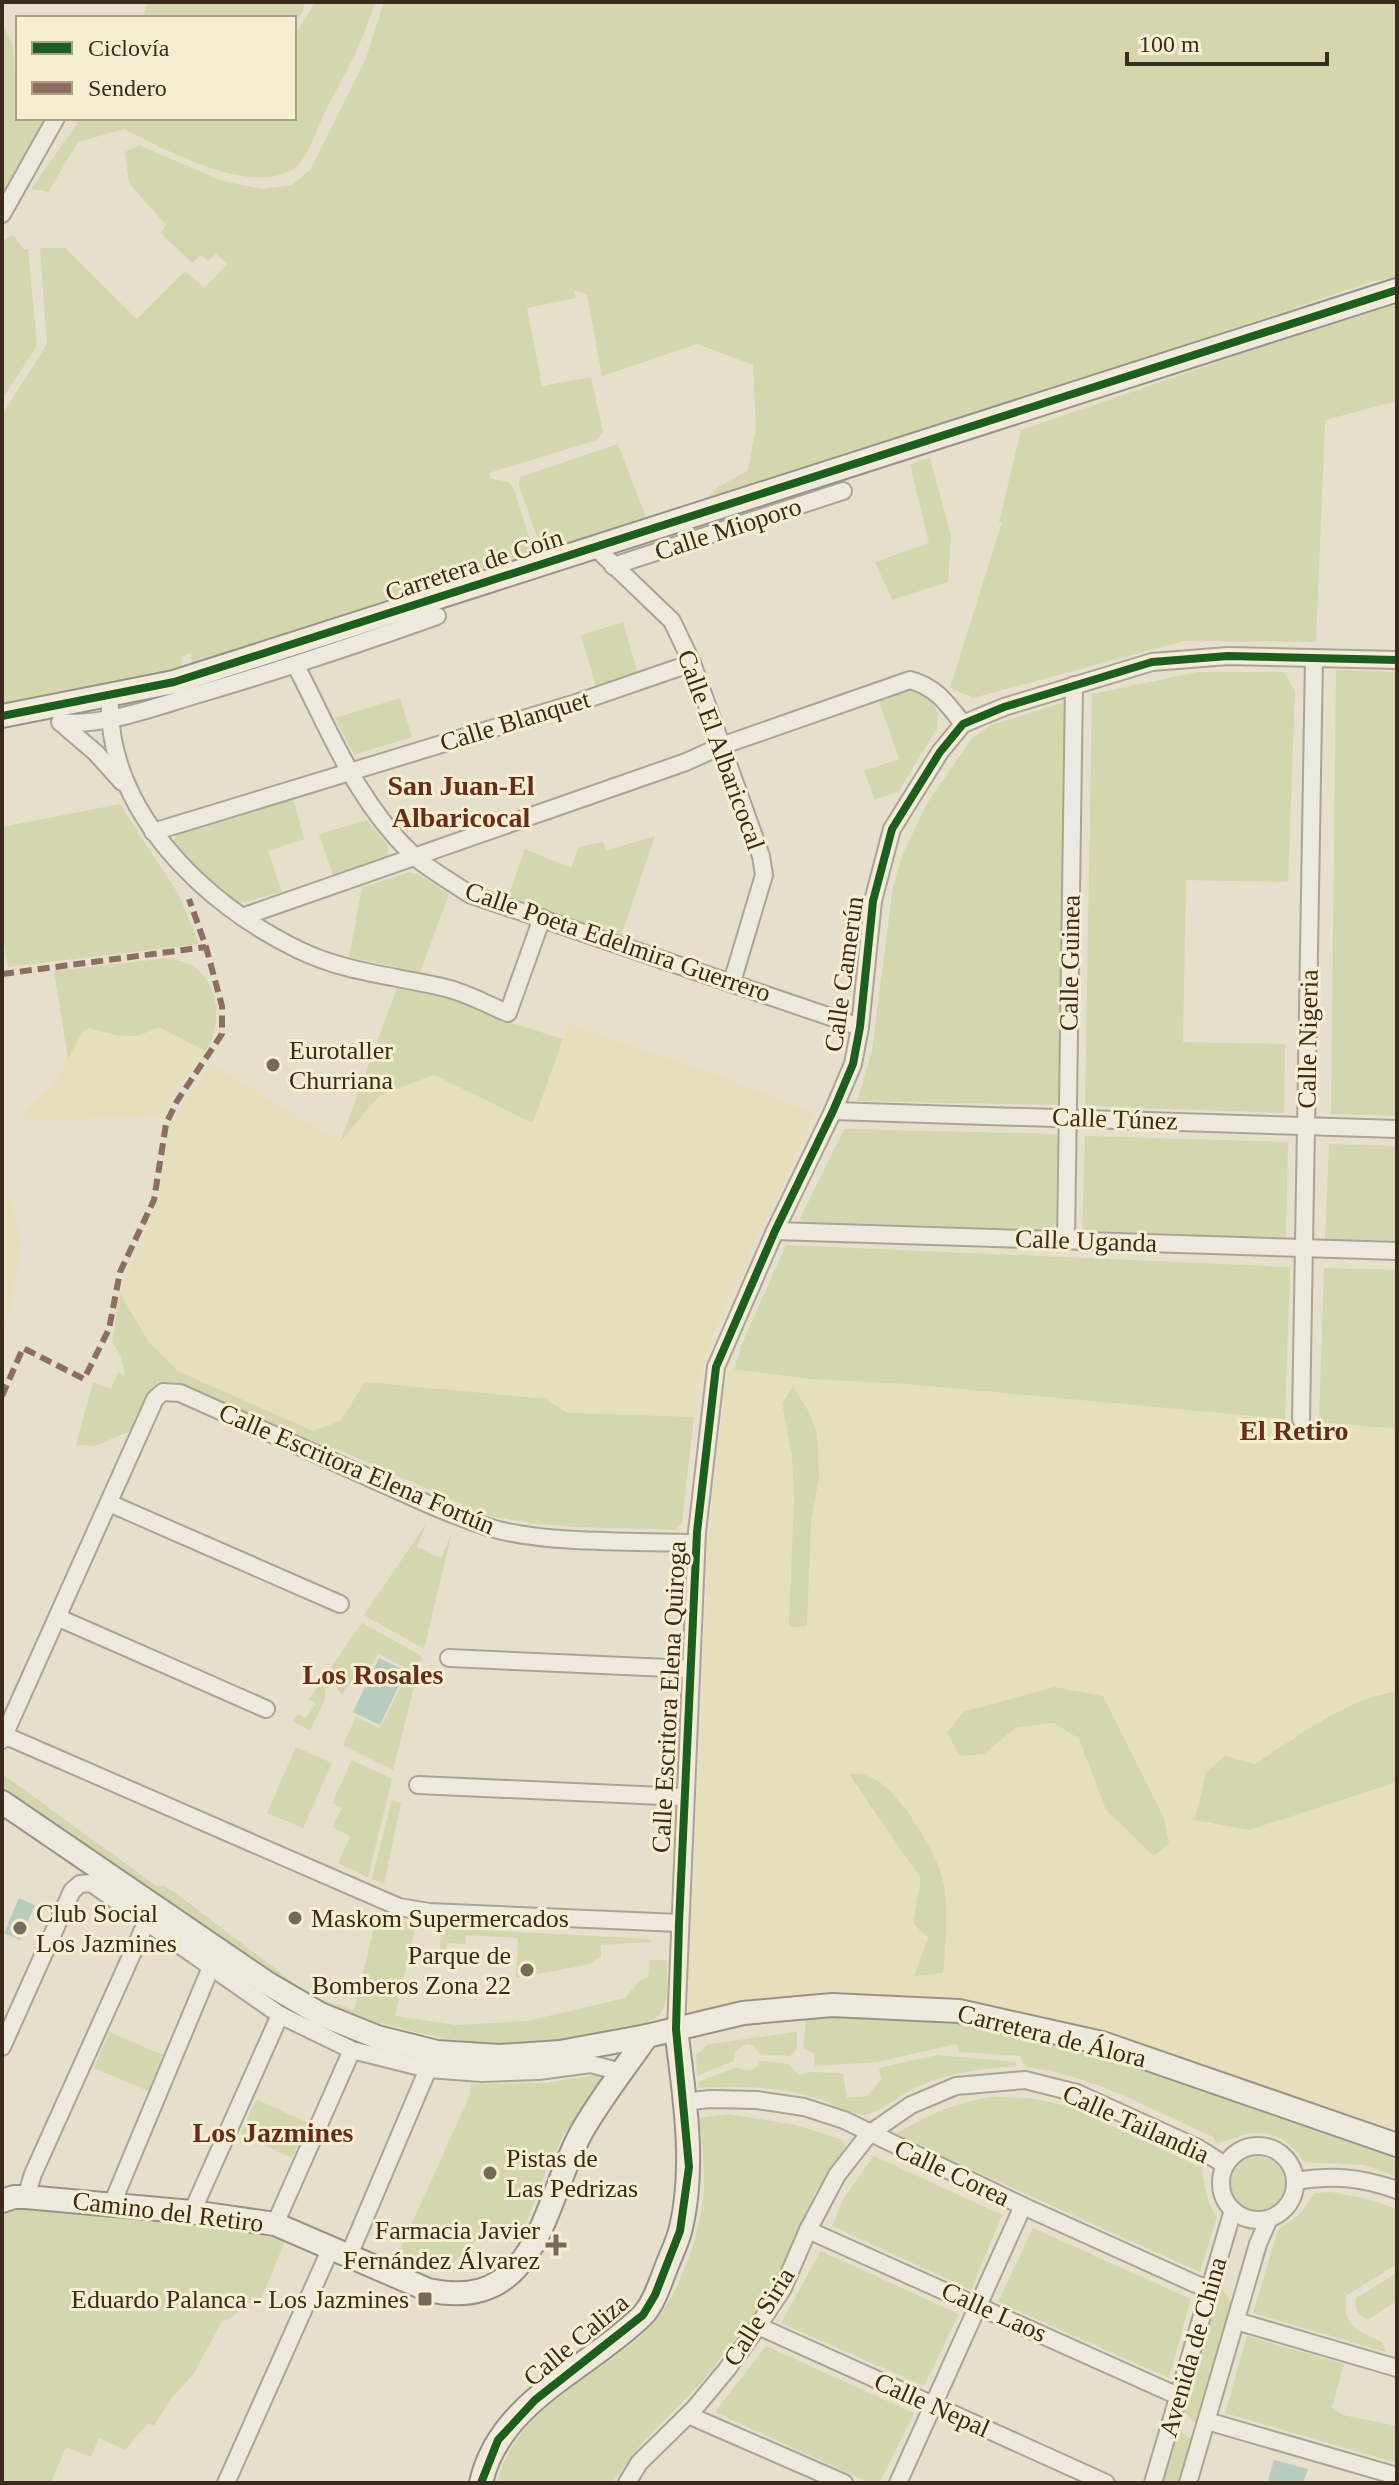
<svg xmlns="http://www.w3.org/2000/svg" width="1399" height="2485" font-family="Georgia,serif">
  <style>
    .farmland { fill: #e6dfbc; fill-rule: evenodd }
    .green { fill: #d4d6ae }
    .water { fill: #b8cbbf }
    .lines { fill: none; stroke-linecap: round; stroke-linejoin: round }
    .street-casing { stroke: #aba496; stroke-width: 20 }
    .secondary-casing { stroke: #9a9385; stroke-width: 26 }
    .street { stroke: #ede9de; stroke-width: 16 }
    .secondary { stroke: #ede9de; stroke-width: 22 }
    .quiet { stroke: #8d6e63; stroke-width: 6; stroke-dasharray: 12 6; stroke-linecap: butt }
    .cycleway-casing { stroke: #f7eed1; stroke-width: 13 }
    .cycleway { stroke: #1b5e20; stroke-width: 8 }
    .poi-dot { fill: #766b5a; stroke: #f7eed1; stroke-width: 3 }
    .labels { text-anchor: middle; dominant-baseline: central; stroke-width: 6; stroke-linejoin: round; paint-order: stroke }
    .street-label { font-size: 26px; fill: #3a2c1d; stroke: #f7eed1 }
    .poi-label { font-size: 26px; fill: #3a2c1d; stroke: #f7eed1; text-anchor: start }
    .neighbourhood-label { font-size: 28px; font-weight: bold; fill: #682d1a; stroke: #f7eed1 }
  </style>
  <rect width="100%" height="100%" fill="#e6dfcc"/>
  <g class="farmland">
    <polygon points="568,1024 730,1080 815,1114 719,1318 698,1381 694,1417 566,1413 546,1399 340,1421 313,1432 178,1371 148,1341 120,1293 158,1202 170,1124 210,1064 339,1142 380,1095 434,1075 533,1122"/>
    <polygon points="159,1027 205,1051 171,1097 166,1116 25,1120 24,1112 55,1082 83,1031 89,1028 108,1035 135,1037 142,1036"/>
    <polygon points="9,1194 22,1245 2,1347 2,1196"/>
    <path d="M729 1368 809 1379 907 1384 1397 1429V1692L1380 1693 1320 1722 1255 1764 1344 1800 1397 1782V2130L1079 2024 944 1996H823L687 2016 709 1538 719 1439ZM809 1412 817 1433 819 1477 812 1522 807 1625 790 1627 794 1498 792 1456ZM1055 1687 1103 1696 1164 1818 1169 1843 1106 1810 1079 1739 1053 1723 1015 1728 984 1754 960 1756 963 1712ZM850 1774 900 1799 927 1844 944 1882 943 1972 914 1975 928 1938 914 1922 921 1879Z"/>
  </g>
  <g class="green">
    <polygon points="148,2 305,2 303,12 294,22 294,18 142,18"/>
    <path d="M315 2H375C363 41 349 67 330 102 320 119 310 155 296 167 254 199 164 149 124 129L78 142 48 192 31 189 81 118H294V37Z"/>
    <polygon points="384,2 1397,2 1397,277 1374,281 948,425 705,501 715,489 748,470 756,427 753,365 697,344 602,376 587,295 574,290 576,298 527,308 542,386 591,377 603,432 596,440 489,473 490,478 508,482 514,489 535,556 192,667 191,653 181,657 182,669 111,685 2,705 2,415 47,344 40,248 65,248 137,319 185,271 204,288 227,264 216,254 208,261 201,255 192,263 161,233 166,225 129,183 125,152 139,145 223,181 262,189 292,185 311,169 365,61"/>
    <polygon points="2,23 13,46 18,118 49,118 2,200"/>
    <polygon points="13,235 23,249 28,249 37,346 2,399 2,241"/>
    <polygon points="1397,303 1397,401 1325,420 1316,642 1184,641 973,698 950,688 1002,522 999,522 1021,430 1340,320"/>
    <polygon points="618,444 647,520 547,553 541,548 519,486 520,477"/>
    <polygon points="930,458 951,536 948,582 892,600 875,562 929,543 910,464"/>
    <polygon points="623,622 638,674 597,690 581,635"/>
    <polygon points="1336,670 1397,672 1397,1116 1331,1114"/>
    <polygon points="1197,672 1284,672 1295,691 1288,882 1186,880 1183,1042 1285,1044 1284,1113 1085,1106 1092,694"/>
    <polygon points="907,689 926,694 931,700 938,712 937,728 899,791 875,800 864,771 899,759 878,698"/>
    <polygon points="400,698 412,737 354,755 335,718"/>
    <polygon points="1065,702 1058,1105 857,1101 872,1051 893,886 903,854 926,805 972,738 991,725"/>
    <polygon points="293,797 304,839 268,851 282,892 240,903 202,873 174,841 176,833"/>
    <polygon points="120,804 179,895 199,944 8,967 2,928 2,827"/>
    <polygon points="367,820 388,846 388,855 333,875 319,834"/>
    <polygon points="655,836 621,936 508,897 525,849 571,868 579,847 603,842 606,851"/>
    <polygon points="409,872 418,874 449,894 420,972 349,957 362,888"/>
    <path d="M168 958C174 960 181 961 187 963 220 979 224 1023 205 1051L159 1027C132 1041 118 1037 89 1028L83 1031 68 1059 54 971Z"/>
    <polygon points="397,988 442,995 490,1016 563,1039 533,1123 434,1075 380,1095 340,1142"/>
    <polygon points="844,1129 1057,1134 1056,1224 1050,1230 809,1223 800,1219"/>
    <polygon points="1085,1136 1288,1142 1286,1238 1082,1232"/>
    <polygon points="1329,1144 1397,1146 1397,1243 1325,1240"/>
    <polygon points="786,1245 1290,1267 1285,1419 907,1384 809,1379 734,1369 744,1339"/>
    <polygon points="1324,1268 1397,1270 1397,1429 1319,1422"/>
    <path d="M120 1293 148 1341 178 1371 313 1431 340 1421 365 1382 546 1399 567 1413 694 1417 682 1523 675 1530C612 1527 545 1530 483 1514L335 1448 327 1450 174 1382H159L148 1392 130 1431 95 1446 76 1445 93 1382 111 1389 118 1372 125 1375 121 1356 112 1342Z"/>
    <polygon points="793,1387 809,1412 817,1433 819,1477 811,1522 807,1626 789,1627 794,1498 792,1456 782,1403"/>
    <polygon points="426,1524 417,1547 441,1558 452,1532 424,1649 364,1615"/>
    <polygon points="362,1623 422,1656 393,1770 343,1745 356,1717 380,1728 409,1670 378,1654 360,1688 349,1683 342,1695 335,1685 325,1689 325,1700 310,1730 293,1722 298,1714 306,1718 316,1704 309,1699"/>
    <polygon points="1055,1687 1103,1696 1164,1818 1169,1843 1154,1856 1106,1810 1079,1739 1054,1723 1015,1728 984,1754 960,1756 947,1733 963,1712"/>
    <path d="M1397 1692V1782L1249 1830 1195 1820 1206 1772 1225 1756 1255 1764C1292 1740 1353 1695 1397 1692Z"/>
    <polygon points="296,1747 332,1763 303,1828 267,1813"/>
    <polygon points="352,1760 392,1779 368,1877 338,1863 350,1836 332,1827 342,1808 332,1803"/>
    <path d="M2 1774 158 1887 164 1886 174 1892 297 1985 323 2000 354 2010 377 1915 416 1925 395 2016 457 2025 527 2021 625 1998 640 1980 648 1977 650 1960H667C666 1974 670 2003 660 2014 639 2037 511 2045 479 2043 446 2040 413 2032 381 2023L374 2027 294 1991 2 1791Z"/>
    <path d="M849 1774C855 1774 863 1774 868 1776 897 1785 940 1856 944 1885 948 1915 946 1944 943 1973L914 1976 928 1938 913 1923 921 1879Z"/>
    <polygon points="392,1800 401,1803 384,1884 372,1879"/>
    <polygon points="441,1928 651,1939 652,1942 601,1945 601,1957 586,1965 516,1978 518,1938 466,1935 465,1944 447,1943 446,1950 440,1950"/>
    <path d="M867 2015 974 2025 1041 2038 1105 2056 1397 2156V2177L1364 2165 1304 2162C1291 2139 1268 2128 1242 2135 1233 2138 1226 2142 1216 2143L1213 2137C1152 2110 1091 2074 1025 2067L1020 2056 959 2052 956 2044 877 2062 815 2066 814 2054 803 2048 806 2020Z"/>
    <polygon points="109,2032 163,2055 148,2091 94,2068"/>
    <polygon points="797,2032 797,2049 790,2056 760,2054 752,2045 746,2044 735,2052 734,2061 697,2076 696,2055 709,2044"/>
    <path d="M937 2055 1016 2062 1017 2066C981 2069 948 2072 915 2088 902 2094 874 2117 861 2115 848 2113 833 2103 820 2099 780 2087 739 2085 698 2088V2082L737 2067C746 2073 756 2071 760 2061L789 2064 799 2075 810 2072 843 2073 847 2098 867 2096 881 2080 879 2068Z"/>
    <path d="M596 2075 603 2078 604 2083 576 2126 565 2132 547 2168 521 2238C509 2243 497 2234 484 2237 475 2240 470 2246 464 2253 443 2275 420 2274 393 2265L470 2095 471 2084 545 2083Z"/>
    <path d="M990 2097 1030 2098 1068 2106 1202 2168C1204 2186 1207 2202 1217 2217L1200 2272 894 2135C927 2115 952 2104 990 2097Z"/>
    <polygon points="258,2100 308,2123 292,2158 242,2135 241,2132 255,2102"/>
    <path d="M728 2114 796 2125 843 2140 845 2147 815 2192 785 2266 744 2329 700 2384 643 2442 612 2483H497C514 2408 598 2379 647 2330 680 2297 702 2231 704 2185 704 2163 702 2140 699 2118Z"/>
    <polygon points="874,2156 1002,2215 971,2290 832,2226 844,2198"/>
    <circle cx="1258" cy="2184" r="27"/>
    <path d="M1331 2192 1368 2199 1397 2209V2264L1347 2295C1341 2327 1357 2330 1382 2342L1386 2352 1253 2313 1278 2230 1301 2213 1315 2193Z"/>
    <polygon points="28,2206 106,2214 113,2218 118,2215 201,2223 287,2236 260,2302 254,2299 229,2319 222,2321 193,2375 171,2398 154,2426 148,2423 125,2450 99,2438 91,2457 66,2447 51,2483 2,2483 2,2211 14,2207 16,2210 24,2209"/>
    <polygon points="1033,2228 1191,2299 1169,2378 998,2302"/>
    <polygon points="821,2251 959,2314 924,2386 781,2323"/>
    <path d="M1397 2273V2301L1367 2320C1358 2314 1354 2309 1356 2298Z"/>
    <polygon points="1220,2286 1233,2305 1197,2425 1183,2411"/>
    <polygon points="1247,2336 1344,2364 1332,2407 1343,2415 1397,2426 1397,2463 1225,2413"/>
    <polygon points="766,2346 914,2413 879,2483 870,2483 715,2412"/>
    <polygon points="1178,2429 1193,2441 1180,2483 1163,2483"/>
  </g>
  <g class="water">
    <polygon points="379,1658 406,1671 380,1725 353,1712"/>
    <polygon points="19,1898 35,1905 20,1940 4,1933"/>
    <polygon points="1274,2460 1308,2469 1303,2483 1279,2483 1268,2480"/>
  </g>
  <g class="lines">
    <g class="street-casing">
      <g id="street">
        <polyline points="2,214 56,118"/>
        <polyline points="595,547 672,621 692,663 761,856 764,875 732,982"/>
        <polyline points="613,566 843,491"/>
        <path d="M296 666C331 733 356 801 413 855 429 870 451 881 469 894L860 1027"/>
        <path d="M110 696C105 809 203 904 299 950 346 973 397 976 446 988 467 993 488 1005 508 1013L542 918"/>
        <path d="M60 722C101 727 152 708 192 696 274 672 356 645 437 616"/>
        <polyline points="61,723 96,753 122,782"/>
        <polyline points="153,832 576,703 692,663"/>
        <path d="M242 917 686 762 721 746 910 680C936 687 947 703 963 724"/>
        <polyline points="833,1111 1397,1129"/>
        <polyline points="775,1231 1397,1251"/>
        <polyline points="1066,1240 1074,685"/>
        <polyline points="1301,1419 1314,658"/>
        <polyline points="109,1503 340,1604"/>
        <polyline points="59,1618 266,1709"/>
        <polyline points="449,1658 690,1669"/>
        <polyline points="6,1736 399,1907 429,1912 679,1923"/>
        <path d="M2 1740 155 1399 163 1392 180 1393 428 1504C451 1514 474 1523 498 1530 556 1544 636 1541 696 1543"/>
        <polyline points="418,1785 685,1797"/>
        <polyline points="676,2029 697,1532 716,1367 775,1231 833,1111 853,1064 860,1027 873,901 892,829 940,752 963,724 1004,707 1152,662 1228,656 1397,660"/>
        <polyline points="2,2047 72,1891 80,1884 91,1883 280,2015 352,2050 428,2069 482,2073 538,2071 591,2064 621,2072"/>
        <polyline points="684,2102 710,2099 757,2100 804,2107 844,2120 1023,2206 1209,2290"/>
        <circle cx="1258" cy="2183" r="37"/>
        <path d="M1296 2181C1334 2175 1360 2177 1397 2190"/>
        <polyline points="26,2197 33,2174 146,1923"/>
        <polyline points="112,2204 211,1967"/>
        <polyline points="192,2212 280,2015"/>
        <polyline points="275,2224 352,2050"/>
        <polyline points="808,2230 1178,2396"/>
        <polyline points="349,2255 428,2069"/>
        <polyline points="1236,2321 1397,2368"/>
        <polyline points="758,2326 1106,2483"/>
        <polyline points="688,2415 844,2483"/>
        <polyline points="1207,2421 1397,2476"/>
        <polyline points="226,2483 331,2248"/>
        <polyline points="627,2483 639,2463 694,2409 728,2368 758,2326 783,2288 808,2230 837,2175 869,2134 911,2105 956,2086 1025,2080 1077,2093 1198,2148 1225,2165"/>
        <polyline points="898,2483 1023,2206"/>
        <polyline points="1153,2483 1233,2210"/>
        <polyline points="1188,2483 1258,2244 1268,2221"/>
      </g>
    </g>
    <g class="secondary-casing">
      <g id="secondary">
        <polyline points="2,716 174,682 1397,290"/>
        <polyline points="2,1802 267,1983 320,2014 377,2037 437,2052 499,2056 560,2052 647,2036 743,2013 798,2008 832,2005 959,2011 1102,2043 1397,2145"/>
        <path d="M2 2201 14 2197H26L192 2212 275 2224 428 2290C538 2314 543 2203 581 2133 600 2099 625 2068 647 2036"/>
        <path d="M481 2483C499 2401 587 2370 642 2316 654 2304 660 2283 666 2268 671 2255 678 2241 681 2228 696 2163 684 2094 676 2029"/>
      </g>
    </g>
    <use href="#street" class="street"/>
    <use href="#secondary" class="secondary"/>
    <g class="quiet">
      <polyline points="2,974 206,947"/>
      <polyline points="2,1396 23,1348 84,1379 109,1329 120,1272 154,1200 166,1124 177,1101 222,1034 222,1006 206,947 189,899"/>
    </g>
    <g class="cycleway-casing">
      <g id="cycleway">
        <polyline points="2,716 174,682 1397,290"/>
        <polyline points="481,2483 498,2440 535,2400 643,2315 655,2295 680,2231 689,2167 676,2029 679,1923 697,1532 716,1367 775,1231 833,1111 853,1064 860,1027 873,901 892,829 940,752 963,724 1004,707 1152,662 1228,656 1397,660"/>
      </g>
    </g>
    <use href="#cycleway" class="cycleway"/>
  </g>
  <g class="poi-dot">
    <circle cx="273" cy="1065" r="8"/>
    <circle cx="295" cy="1918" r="8"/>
    <circle cx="20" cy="1928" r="8"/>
    <circle cx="527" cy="1970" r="8"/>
    <circle cx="490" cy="2173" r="8"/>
    <path d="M552 2233h8v8h8v8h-8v8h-8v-8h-8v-8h8z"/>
    <rect x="417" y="2291" width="16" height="16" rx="4"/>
  </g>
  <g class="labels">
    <g class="street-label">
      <text transform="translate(728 529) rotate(-18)">Calle Mioporo</text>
      <text transform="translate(474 565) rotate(-18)">Carretera de Coín</text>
      <text transform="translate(515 721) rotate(-17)">Calle Blanquet</text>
      <text transform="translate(721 750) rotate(70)">Calle El Albaricocal</text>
      <text transform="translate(618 942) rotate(19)">Calle Poeta Edelmira Guerrero</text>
      <text transform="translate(1070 963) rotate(-89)">Calle Guinea</text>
      <text transform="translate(844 974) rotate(-82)">Calle Camerún</text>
      <text transform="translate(1308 1039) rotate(-89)">Calle Nigeria</text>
      <text transform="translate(1115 1119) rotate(2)">Calle Túnez</text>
      <text transform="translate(1086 1241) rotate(2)">Calle Uganda</text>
      <text transform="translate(357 1469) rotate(23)">Calle Escritora Elena Fortún</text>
      <text transform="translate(669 1697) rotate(-87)">Calle Escritora Elena Quiroga</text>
      <text transform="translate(1052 2036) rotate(14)">Carretera de Álora</text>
      <text transform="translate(1136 2124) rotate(24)">Calle Tailandia</text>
      <text transform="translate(952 2173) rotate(25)">Calle Corea</text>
      <text transform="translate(168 2212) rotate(7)">Camino del Retiro</text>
      <text transform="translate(994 2312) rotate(24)">Calle Laos</text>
      <text transform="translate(759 2317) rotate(-58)">Calle Siria</text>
      <text transform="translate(576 2340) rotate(-40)">Calle Caliza</text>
      <text transform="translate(1193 2347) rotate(-74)">Avenida de China</text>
      <text transform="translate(932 2405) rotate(24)">Calle Nepal</text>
    </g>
    <g class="poi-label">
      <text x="289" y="1050">Eurotaller<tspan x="289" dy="30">Churriana</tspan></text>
      <text x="36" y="1913">Club Social<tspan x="36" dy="30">Los Jazmines</tspan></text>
      <text x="311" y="1918">Maskom Supermercados</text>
      <text x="511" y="1955" text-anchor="end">Parque de<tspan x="511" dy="30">Bomberos Zona 22</tspan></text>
      <text x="506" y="2158">Pistas de<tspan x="506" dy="30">Las Pedrizas</tspan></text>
      <text x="540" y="2230" text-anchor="end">Farmacia Javier<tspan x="540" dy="30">Fernández Álvarez</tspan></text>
      <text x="409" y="2299" text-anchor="end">Eduardo Palanca - Los Jazmines</text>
    </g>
    <g class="neighbourhood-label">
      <text x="461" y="785">San Juan-El<tspan x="461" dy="32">Albaricocal</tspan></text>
      <text x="1294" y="1430">El Retiro</text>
      <text x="373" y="1674">Los Rosales</text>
      <text x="273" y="2132">Los Jazmines</text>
    </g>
  </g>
  <rect width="1399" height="2485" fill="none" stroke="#3a2c1d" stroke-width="8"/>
  <rect x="16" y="16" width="280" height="104" fill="#f7eed1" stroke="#aba089" stroke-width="2"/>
  <rect x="32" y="42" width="40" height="12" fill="#1b5e20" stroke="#aba089" stroke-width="2"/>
  <text x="88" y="56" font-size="24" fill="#3a2c1d">Ciclovía</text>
  <rect x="32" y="82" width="40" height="12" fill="#8d6e63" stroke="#aba089" stroke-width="2"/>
  <text x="88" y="96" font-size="24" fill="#3a2c1d">Sendero</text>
  <path d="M1127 52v12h200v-12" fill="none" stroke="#3a2c1d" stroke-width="4"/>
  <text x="1139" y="52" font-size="24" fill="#3a2c1d" stroke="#f7eed1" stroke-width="6" paint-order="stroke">100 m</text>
</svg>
